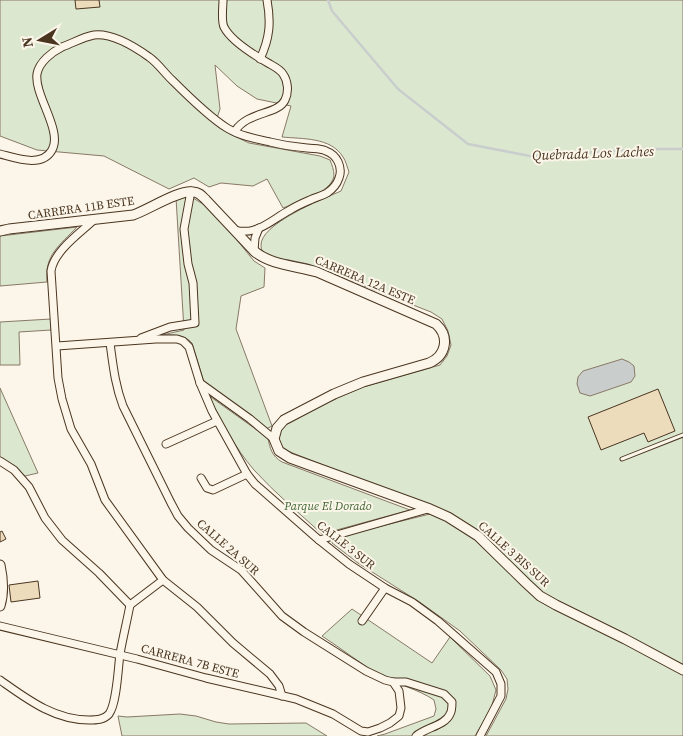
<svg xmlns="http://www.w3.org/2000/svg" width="683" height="736" font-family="'Source Serif 4',serif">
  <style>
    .green { fill: #dce7d0; stroke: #887966 }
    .water { fill: #c9cecd; stroke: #887966 }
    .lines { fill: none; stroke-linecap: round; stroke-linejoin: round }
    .stream { stroke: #c9cecd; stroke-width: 2.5 }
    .building { fill: #ecdcbc; stroke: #4a3520 }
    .service-casing { stroke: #4a3520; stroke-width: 5 }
    .minor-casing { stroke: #4a3520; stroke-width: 9 }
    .tertiary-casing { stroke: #4a3520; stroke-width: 11 }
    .service { stroke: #fbf6e9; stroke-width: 3 }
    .minor { stroke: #fbf6e9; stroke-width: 7 }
    .tertiary { stroke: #fbf6e9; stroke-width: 9 }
    .labels { text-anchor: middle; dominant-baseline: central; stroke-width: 4; stroke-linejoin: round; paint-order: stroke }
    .street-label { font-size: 12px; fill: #4a3520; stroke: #fbf6e9 }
    .park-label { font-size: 12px; font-style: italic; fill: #436837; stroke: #fbf6e9 }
    .water-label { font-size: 14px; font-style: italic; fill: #4a3520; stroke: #fbf6e9 }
  </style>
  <rect width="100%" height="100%" fill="#fbf6e9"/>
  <g class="green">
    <path d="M0 0H683V736H486L506 699 508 689 507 679 501 670 460 631 421 603 358 563 332 543 333 538 442 511 424 502 361 480 285 450C277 443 276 436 282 427L326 403 363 387 440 365 447 356 451 345 448 331 442 319 431 312 308 264C302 263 295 261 289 260 282 259 273 260 266 256 263 254 261 250 261 246 259 224 323 199 341 191L349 172C347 167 346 161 343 157 331 137 302 139 282 137L291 106 257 99 237 86 215 65 220 109 216 121 230 134 249 143 320 156 330 160C332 165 334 170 334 176 331 193 297 202 283 208L267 179 253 186 221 183 209 187 194 178 169 189 104 156 37 150 0 136Z"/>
    <path d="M184 197 193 198 203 204 224 224 254 261 265 268 264 287 241 296 236 329 272 426 266 429 204 382 192 343C184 334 172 335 162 335L184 330 176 198Z"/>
    <path d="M77 227C60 245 44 255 47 282L0 286V236Z"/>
    <polygon points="51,319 51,330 19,332 20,365 0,365 0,322"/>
    <polygon points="0,388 38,473 25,476 15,466 0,458"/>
    <path d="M208 395 268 438C270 449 272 456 282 462L410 510 322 534C299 513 275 493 254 470 235 448 221 421 208 395Z"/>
    <path d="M352 609 432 663 450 637 490 676 496 690 491 709 475 736H377L385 734 434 716 436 709 434 700C418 689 398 685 381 676 361 664 342 649 322 636Z"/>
    <polygon points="180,714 196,716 216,722 229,724 306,723 327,736 122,736 118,716 127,717"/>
  </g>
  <polygon class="water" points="622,359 629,362 634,366 635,376 631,382 590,396 580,393 577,384 578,377 583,371"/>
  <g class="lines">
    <polyline class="stream" points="328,0 332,11 398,89 468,144 530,156 646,149 683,149"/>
  </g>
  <g class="building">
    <polygon points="75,0 99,0 100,7 76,9"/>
    <polygon points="658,389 675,431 648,442 644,433 601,450 588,417"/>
    <polygon points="2,531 6,539 0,542 0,532"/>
    <polygon points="38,581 40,598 11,602 9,585"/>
  </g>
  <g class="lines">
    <g class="service-casing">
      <polyline id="service" points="622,459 683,435"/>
    </g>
    <g class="minor-casing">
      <g id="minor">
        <path d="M223 0C223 7 221 21 224 27 231 41 254 55 268 63 273 66 280 69 283 74 288 81 289 92 285 100 278 115 248 111 235 131"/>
        <path d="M260 59C270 38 271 22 267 0"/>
        <path d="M0 154C16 158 42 168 52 150 63 131 34 95 37 74 39 62 52 52 62 47 73 43 83 37 94 35 112 33 135 47 149 57 158 63 165 74 173 81 188 96 209 117 227 128 240 136 256 139 270 142 282 145 295 147 307 148 313 149 320 148 326 151 337 155 343 167 339 178 337 184 333 189 327 193 322 196 316 197 310 200 303 203 296 206 290 210 278 216 266 227 254 230 247 232 242 232 235 230"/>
        <path d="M94 220C80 233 54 251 51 271L58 378 62 399 71 429 91 464 105 500 163 580 197 607 233 643 270 674 279 686 282 696"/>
        <polyline points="254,251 255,238 259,228"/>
        <polyline points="141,338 170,327 195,323 193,283 188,264 184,229 191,191"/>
        <path d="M110 343C113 365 115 385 123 406L171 503 178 516 188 528 211 550 241 570 282 616 304 632 366 671 385 680 393 682H406L444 694 452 702C452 706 452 711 450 714 446 725 425 728 416 736"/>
        <polyline points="57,346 156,339 177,339 183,341 189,347 200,383 212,411 247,474 255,484 319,540 349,564 385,588 412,602 438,621 496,672 501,684 501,696 480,736"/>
        <polyline points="200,383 250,419 274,439"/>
        <polyline points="166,444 217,421"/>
        <polyline points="0,461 14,470 29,487 45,518 62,540 99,573 130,605"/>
        <polyline points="201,478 207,488 213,490 247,474"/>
        <polyline points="319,540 428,509"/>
        <polyline points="130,605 163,580"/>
        <polyline points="362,621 385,588"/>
        <polyline points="0,626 137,659 206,678 296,699 333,714 361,731 368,732 380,728 390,723 399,716 401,708 399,691 393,682"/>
        <path d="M0 680C27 699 54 720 89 720 96 720 104 720 109 714 117 703 118 668 120 654 123 637 127 621 130 605"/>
      </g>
    </g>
    <g class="tertiary-casing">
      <g id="tertiary">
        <path d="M0 231 9 229 133 215C148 210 180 189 193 192 199 192 202 196 206 200L254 251C270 265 297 266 317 272L436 324C450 337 446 356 429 363L363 382 334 394 284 420 277 428 274 439 279 451 290 458 430 509 448 517 478 536 526 583 540 596 556 605 625 639 683 670"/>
        <path d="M0 565C3 579 4 593 0 606"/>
      </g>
    </g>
    <use href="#service" class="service"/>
    <use href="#minor" class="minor"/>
    <use href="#tertiary" class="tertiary"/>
  </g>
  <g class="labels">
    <g class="street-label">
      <text transform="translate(81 208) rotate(-8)">CARRERA 11B ESTE</text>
      <text transform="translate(365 280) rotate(23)">CARRERA 12A ESTE</text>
      <text transform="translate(346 545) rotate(38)">CALLE 3 SUR</text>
      <text transform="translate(228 547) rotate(41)">CALLE 2A SUR</text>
      <text transform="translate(514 554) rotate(42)">CALLE 3 BIS SUR</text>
      <text transform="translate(190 661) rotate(15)">CARRERA 7B ESTE</text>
    </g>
    <g class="park-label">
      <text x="328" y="506">Parque El Dorado</text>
    </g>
    <g class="water-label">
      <text transform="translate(593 153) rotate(-2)">Quebrada Los Laches</text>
    </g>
  </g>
  <g transform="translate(40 40) rotate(260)" stroke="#fbf6e9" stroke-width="4" paint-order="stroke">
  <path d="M0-4L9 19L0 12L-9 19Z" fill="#4a3520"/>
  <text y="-8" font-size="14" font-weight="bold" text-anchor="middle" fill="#4a3520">N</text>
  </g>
</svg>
